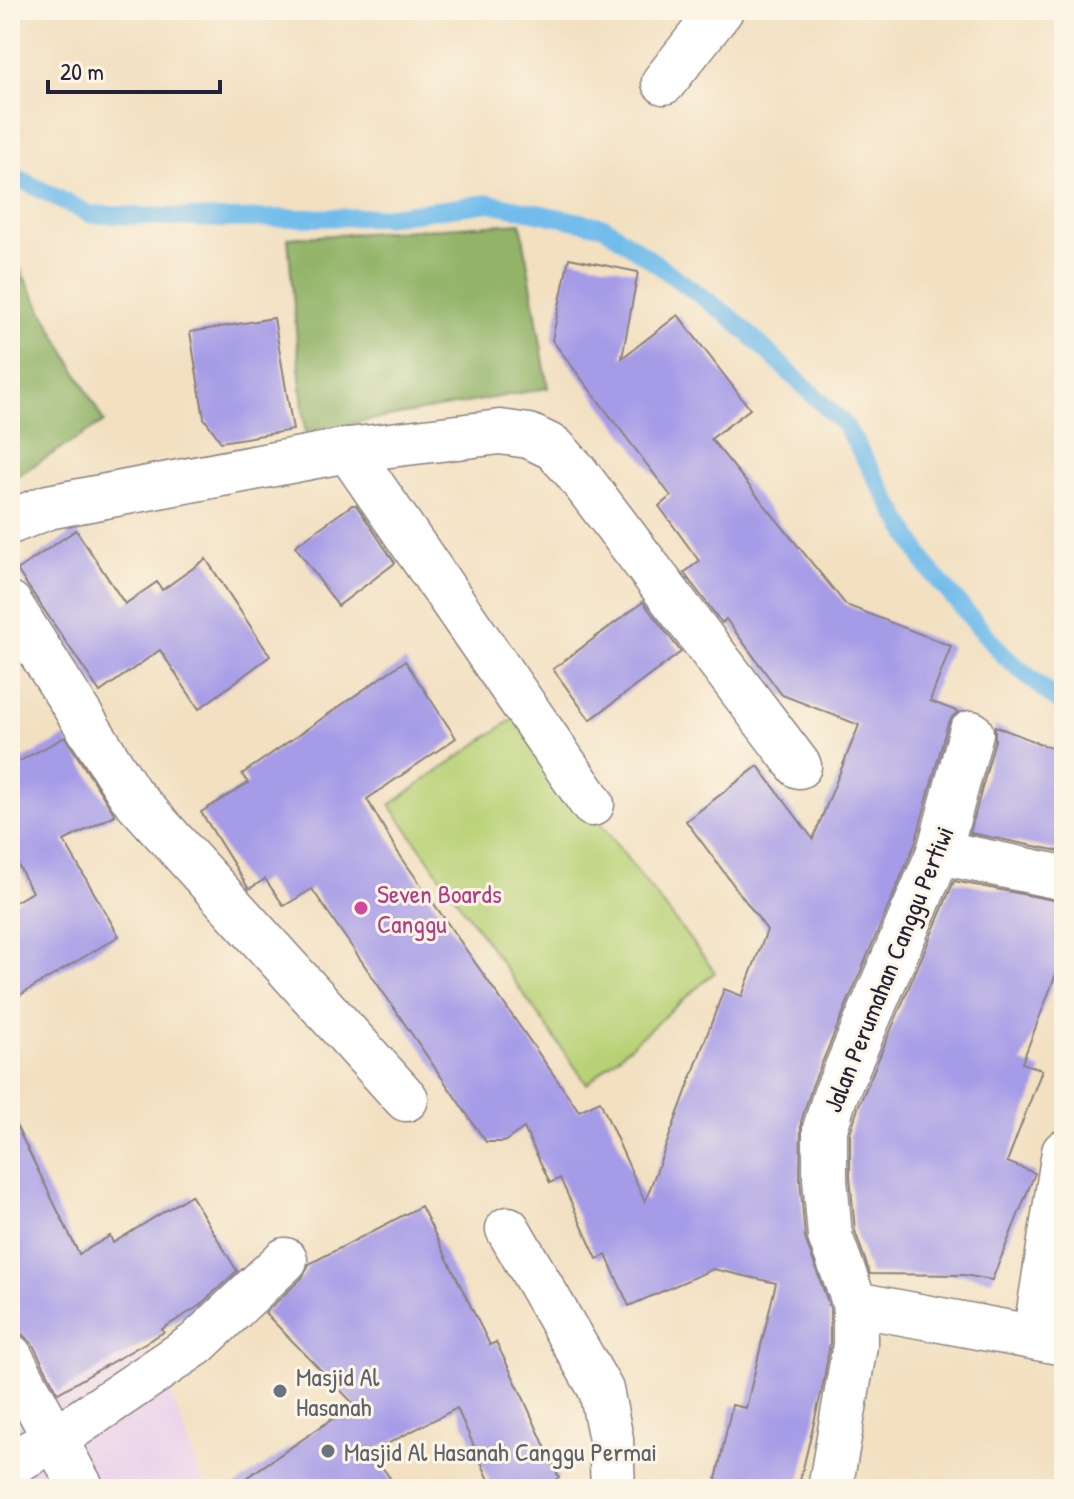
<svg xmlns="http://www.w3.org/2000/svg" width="1074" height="1499" font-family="'Patrick Hand',sans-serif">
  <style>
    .built { fill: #ead1ec }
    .green { fill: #b8d176; stroke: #6d7a58; stroke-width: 2 }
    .forest { fill: #92b367; stroke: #5a6a51; stroke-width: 2 }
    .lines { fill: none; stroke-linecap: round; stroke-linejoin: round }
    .stream { stroke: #71bceb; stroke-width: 18 }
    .building { fill: #a69be7 }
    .minor-casing { stroke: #8a817e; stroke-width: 47 }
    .minor { stroke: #fff; stroke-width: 44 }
    .hotel-dot { fill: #d1479c; stroke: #fcf5e5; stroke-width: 3 }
    .worship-dot { fill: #6b7280; stroke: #fcf5e5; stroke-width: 3 }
    .labels { text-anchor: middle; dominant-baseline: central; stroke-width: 6; stroke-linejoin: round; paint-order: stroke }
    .hotel-label { font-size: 26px; fill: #b23c85; stroke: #fcf5e5; text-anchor: start }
    .street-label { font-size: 26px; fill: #22223b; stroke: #fcf5e5 }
    .worship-label { font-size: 26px; fill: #5b616d; stroke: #fcf5e5; text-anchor: start }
  </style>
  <rect width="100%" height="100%" fill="#fcf5e5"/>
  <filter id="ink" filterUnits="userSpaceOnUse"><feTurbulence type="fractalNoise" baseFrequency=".0125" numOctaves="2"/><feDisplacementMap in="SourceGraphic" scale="16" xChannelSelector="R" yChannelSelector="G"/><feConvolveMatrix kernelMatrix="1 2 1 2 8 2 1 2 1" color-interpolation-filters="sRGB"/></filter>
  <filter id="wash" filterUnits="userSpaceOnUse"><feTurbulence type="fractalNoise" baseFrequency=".006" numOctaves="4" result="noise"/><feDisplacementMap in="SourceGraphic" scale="32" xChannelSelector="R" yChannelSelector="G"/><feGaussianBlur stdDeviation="1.8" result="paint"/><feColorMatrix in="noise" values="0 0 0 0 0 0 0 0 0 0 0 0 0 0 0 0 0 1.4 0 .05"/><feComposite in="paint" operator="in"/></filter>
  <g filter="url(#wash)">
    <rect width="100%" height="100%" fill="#f2e0c1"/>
    <polygon class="built" points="10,1346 157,1355 205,1489 10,1489"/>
    <polygon class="green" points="517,716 715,972 587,1084 390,805"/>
    <g class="forest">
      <polygon points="521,223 548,388 305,432 288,238"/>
      <polygon points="10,252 104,422 17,476 10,467"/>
    </g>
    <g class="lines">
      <polyline class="stream" points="10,174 89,214 220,219 383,217 489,203 605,227 733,319 845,425 928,568 1004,656 1064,706"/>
    </g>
    <g id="blocks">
      <g class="building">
        <polygon points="569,258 638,272 622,358 678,315 750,409 711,439 846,605 951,646 930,701 959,712 953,716 947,726 915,844 812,1086 801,1122 800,1178 805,1238 830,1308 830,1343 823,1385 798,1489 714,1489 732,1405 746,1408 776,1283 713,1269 629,1306 606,1255 597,1259 560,1178 550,1183 524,1128 504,1142 486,1142 312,889 284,906 265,879 249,889 201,812 248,783 242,774 405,661 456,738 367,799 397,851 579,1111 600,1101 645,1202 724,989 742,996 767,930 686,821 758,766 813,839 859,725 782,695 726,619 722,623 684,573 699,561 659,506 671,496 552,340"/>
        <polygon points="274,318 293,430 221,442 204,418 190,332"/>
        <polygon points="352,505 356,505 395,563 338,606 295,546"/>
        <polygon points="76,530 125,604 157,582 162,590 206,559 270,656 199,709 160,650 100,692 17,570"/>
        <polygon points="643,602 681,652 590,720 553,669"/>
        <polygon points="995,726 1064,753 1064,852 970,833 995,740"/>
        <polygon points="65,737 115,815 64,841 119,936 10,1001 10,905 32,892 10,849 10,766"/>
        <polygon points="954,881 1064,902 1064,953 1022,1063 1042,1070 1007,1162 1035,1173 992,1280 964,1275 870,1274 855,1231 850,1177 850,1133 859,1105"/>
        <polygon points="10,1113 79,1254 110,1236 113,1243 191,1195 237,1271 199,1306 162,1329 164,1332 58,1393 32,1343 22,1334 10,1331"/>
        <polygon points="421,1206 490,1345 496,1342 522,1395 559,1478 534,1489 493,1489 457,1408 371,1452 398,1489 230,1489 354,1404 265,1313 302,1278 309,1264"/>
      </g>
    </g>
  </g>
  <g filter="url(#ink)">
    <use href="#blocks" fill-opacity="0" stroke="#8a817e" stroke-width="2"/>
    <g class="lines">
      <g class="minor-casing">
        <g id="minor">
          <polyline points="664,82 721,10"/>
          <polyline points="348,450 592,804"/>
          <polyline points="10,522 48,507 348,450 500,432 529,436 554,448 575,471 799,766"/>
          <polyline points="10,604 130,794 406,1099"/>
          <polyline points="939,852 1064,878"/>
          <polyline points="508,1229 601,1390 611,1439 613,1489"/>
          <polyline points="855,1304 1064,1343"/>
          <polyline points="1035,1337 1064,1152"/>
          <polyline points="10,1356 82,1489"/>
          <polyline points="10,1464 55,1439 196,1344 285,1260"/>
          <polyline points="830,1489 855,1345 855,1304 830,1236 825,1178 825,1129 835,1096 939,852 971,733"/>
        </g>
      </g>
      <use href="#minor" class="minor"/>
    </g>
  </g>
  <circle class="hotel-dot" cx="361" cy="908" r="8"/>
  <g class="worship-dot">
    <circle cx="280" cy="1391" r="8"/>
    <circle cx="328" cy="1451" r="8"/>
  </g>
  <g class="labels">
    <g class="hotel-label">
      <text x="377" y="893">Seven Boards<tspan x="377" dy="30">Canggu</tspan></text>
    </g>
    <g class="street-label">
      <text transform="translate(888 969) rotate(-68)">Jalan Perumahan Canggu Pertiwi</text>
    </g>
    <g class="worship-label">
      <text x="296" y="1376">Masjid Al<tspan x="296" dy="30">Hasanah</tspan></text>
      <text x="344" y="1451">Masjid Al Hasanah Canggu Permai</text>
    </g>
  </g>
  <rect width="1074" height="1499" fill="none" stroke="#fcf5e5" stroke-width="40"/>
  <path d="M48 80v12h172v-12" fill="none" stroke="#22223b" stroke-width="4"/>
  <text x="60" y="80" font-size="24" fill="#22223b" stroke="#fcf5e5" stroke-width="6" paint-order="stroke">20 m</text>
</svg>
